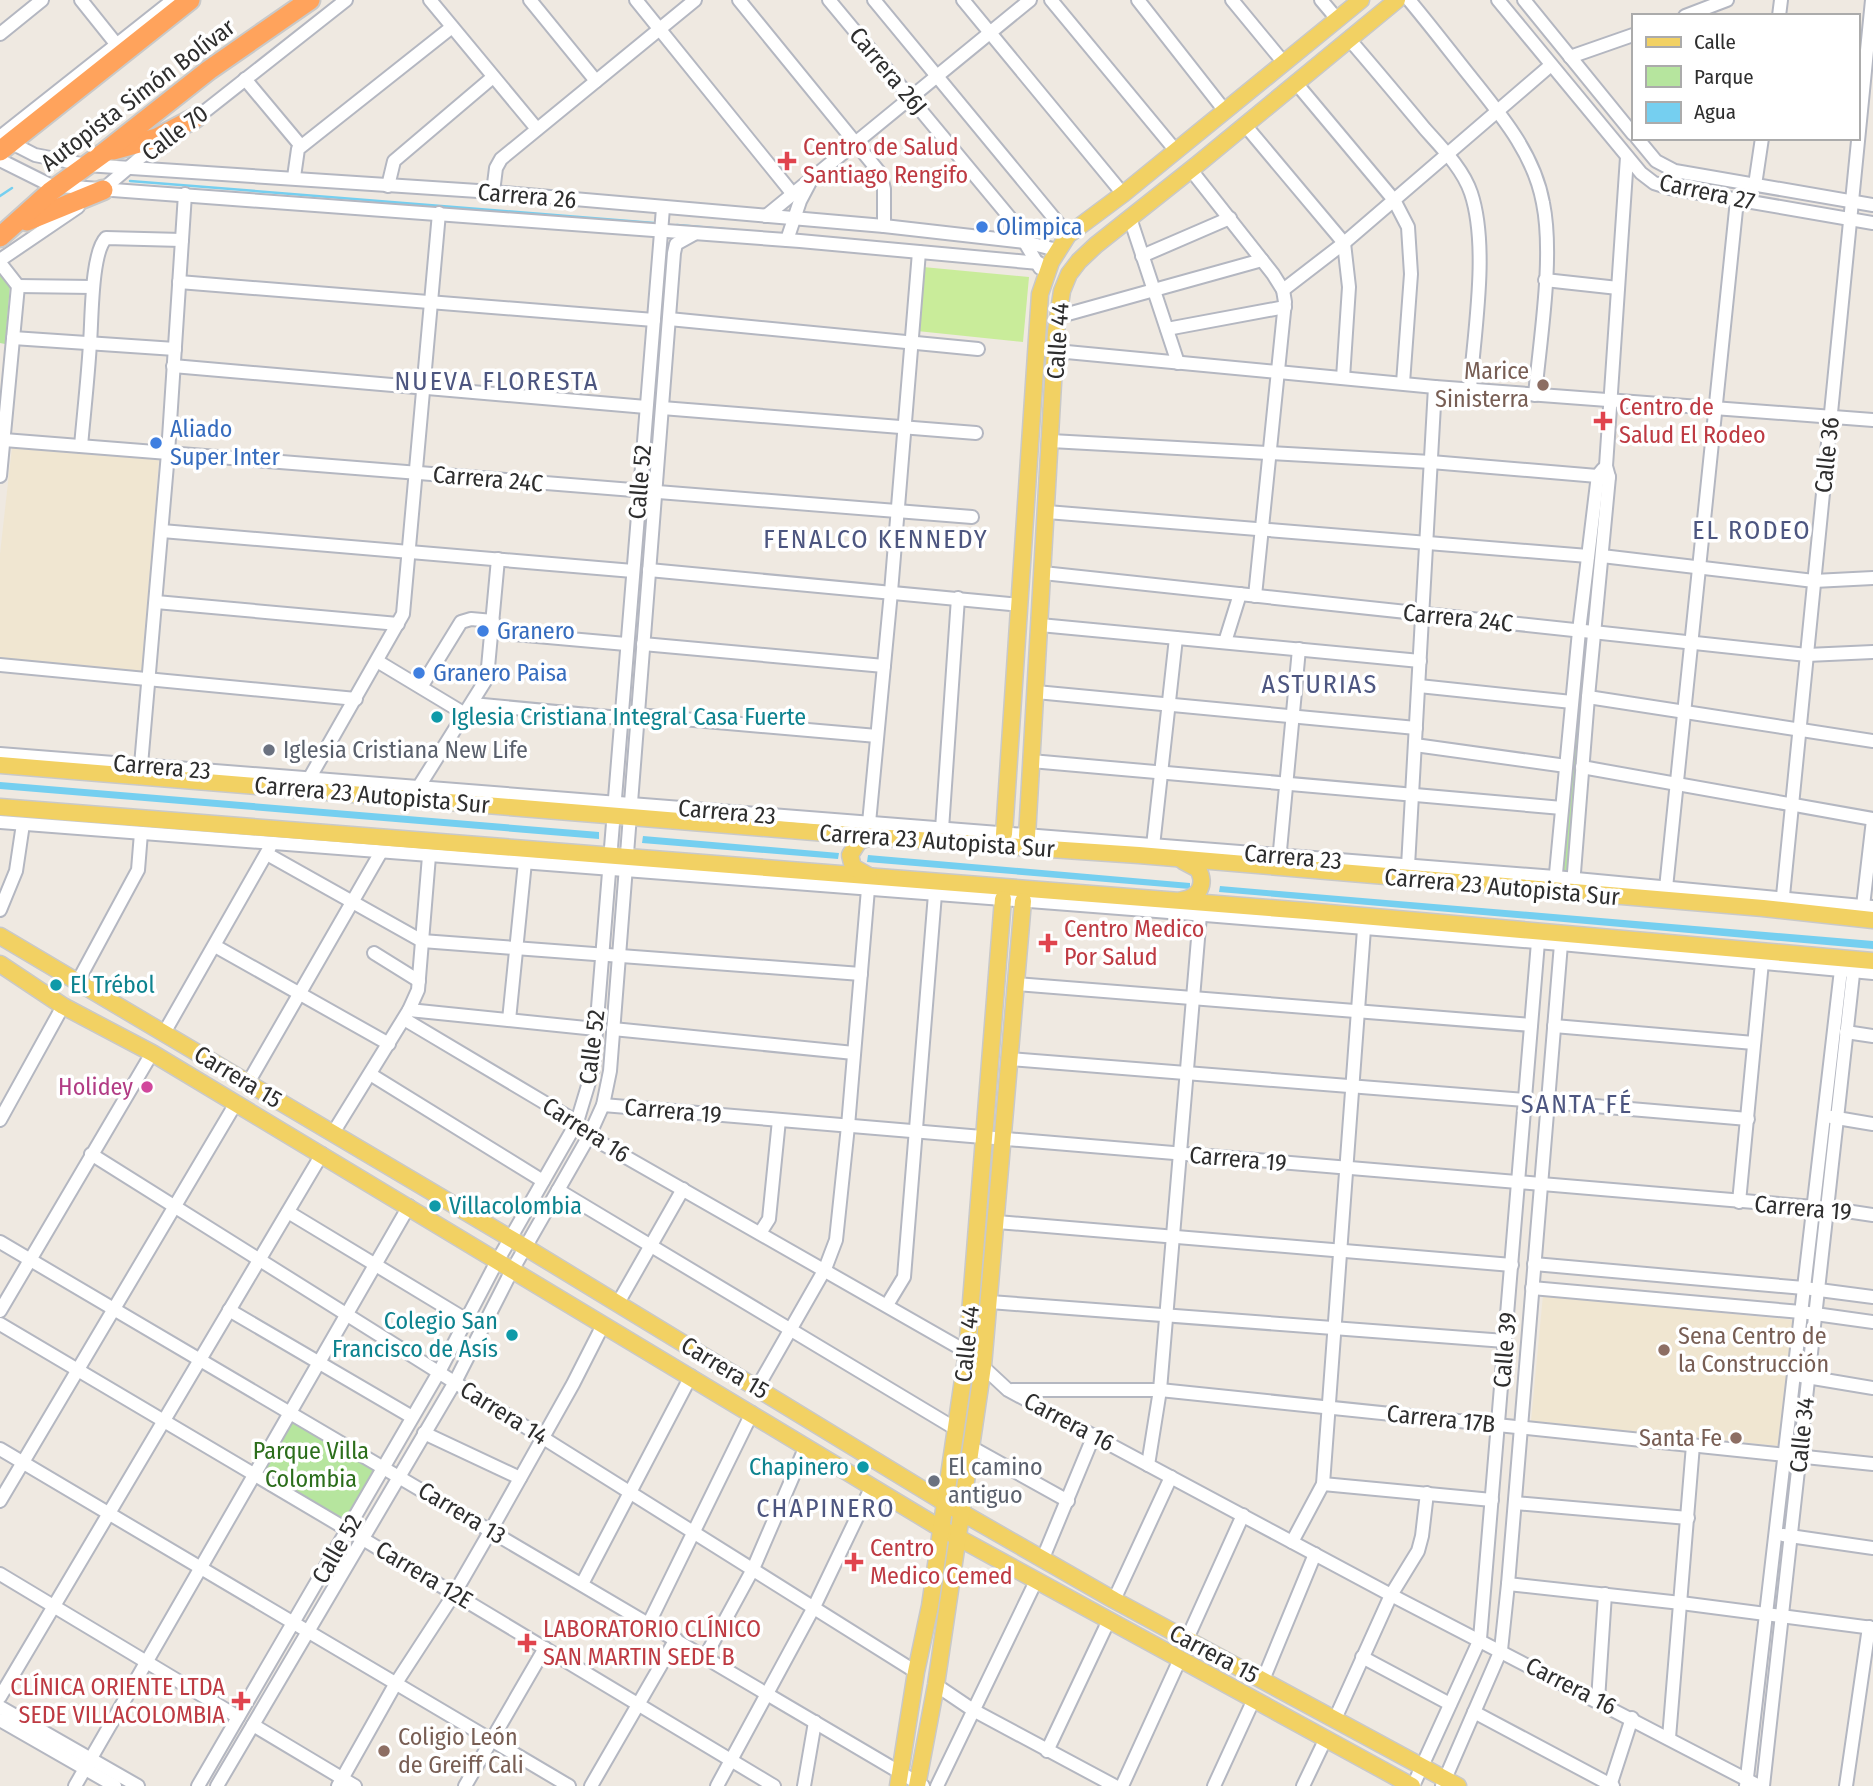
<svg xmlns="http://www.w3.org/2000/svg" width="1873" height="1786" font-family="'Fira Sans Condensed',sans-serif">
  <style>
    .education { fill: #f0e6d1 }
    .green { fill: #b6e59e }
    .pitch { fill: #c9ec9a }
    .water { fill: #75cff0 }
    .lines { fill: none; stroke-linecap: round; stroke-linejoin: round }
    .stream { stroke: #75cff0; stroke-width: 2.5 }
    .minor-casing { stroke: #b4b7c1; stroke-width: 16 }
    .major-casing { stroke: #c9c9c9; stroke-width: 19 }
    .highway-casing { stroke: #c9c9c9; stroke-width: 23 }
    .minor { stroke: #fff; stroke-width: 12 }
    .major { stroke: #f2d163; stroke-width: 16 }
    .highway { stroke: #ffa35c; stroke-width: 19 }
    .health-dot { fill: #e0444e; stroke: #fff; stroke-width: 2.5 }
    .shop-dot { fill: #3f7fe0; stroke: #fff; stroke-width: 2.5 }
    .education-dot { fill: #8d6e63; stroke: #fff; stroke-width: 2.5 }
    .culture-dot { fill: #0f9aa8; stroke: #fff; stroke-width: 2.5 }
    .worship-dot { fill: #6b7280; stroke: #fff; stroke-width: 2.5 }
    .hotel-dot { fill: #d1479c; stroke: #fff; stroke-width: 2.5 }
    .labels { text-anchor: middle; dominant-baseline: central; stroke-width: 7; stroke-linejoin: round; paint-order: stroke }
    .street-label { font-size: 24px; fill: #2e2e2e; stroke: #fff }
    .health-label { font-size: 24px; fill: #be3a42; stroke: #fff; text-anchor: start }
    .shop-label { font-size: 24px; fill: #366cbe; stroke: #fff; text-anchor: start }
    .education-label { font-size: 24px; fill: #785e54; stroke: #fff; text-anchor: end }
    .culture-label { font-size: 24px; fill: #0d838f; stroke: #fff; text-anchor: start }
    .worship-label { font-size: 24px; fill: #5b616d; stroke: #fff; text-anchor: start }
    .hotel-label { font-size: 24px; fill: #b23c85; stroke: #fff; text-anchor: end }
    .park-label { font-size: 24px; fill: #2c6e1b; stroke: #fff }
    .neighbourhood-label { font-size: 26px; letter-spacing: 2px; fill: #4d5680; stroke: #fff }
  </style>
  <rect width="100%" height="100%" fill="#efe9e1"/>
  <g class="education">
    <polygon points="12,447 159,460 142,675 0,660 0,554"/>
    <polygon points="1543,1295 1793,1320 1781,1446 1531,1421"/>
  </g>
  <g class="green">
    <polygon points="0,272 8,280 10,286 5,344 0,343"/>
    <polygon points="1609,477 1573,880 1555,877 1588,556"/>
    <polygon points="295,1419 377,1469 347,1521 262,1473"/>
  </g>
  <polygon class="pitch" points="923,267 1029,277 1023,342 917,331"/>
  <g class="water">
    <polygon points="0,782 599,832 599,839 0,789"/>
    <polygon points="643,836 839,853 838,859 642,843"/>
    <polygon points="868,855 1190,883 1190,889 867,862"/>
    <polygon points="1220,886 1873,941 1873,949 1219,892"/>
  </g>
  <g class="lines">
    <g class="stream">
      <polyline points="130,181 654,223"/>
      <polyline points="0,196 12,188"/>
      <polyline points="677,225 770,233"/>
    </g>
    <g class="minor-casing">
      <g id="minor">
        <polyline points="81,0 117,45"/>
        <polyline points="430,0 537,129"/>
        <polyline points="530,0 596,81"/>
        <polyline points="636,0 792,193"/>
        <polyline points="739,0 880,173 884,189 884,226"/>
        <polyline points="829,0 1011,219 1040,268"/>
        <polyline points="874,0 1068,235"/>
        <polyline points="963,0 1123,194"/>
        <polyline points="1051,0 1176,151"/>
        <polyline points="1138,0 1225,111"/>
        <polyline points="1232,0 1284,63"/>
        <polyline points="1321,0 1337,19"/>
        <path d="M1409 0C1430 25 1449 50 1469 75 1500 114 1534 153 1543 203 1554 257 1540 339 1535 395"/>
        <polyline points="1498,0 1641,173 1654,183 1670,188 1873,223"/>
        <polyline points="1524,0 1633,134"/>
        <polyline points="1685,16 1727,0"/>
        <polyline points="1779,16 1781,0"/>
        <polyline points="0,34 42,0"/>
        <path d="M1349 39C1375 69 1400 99 1425 129 1442 148 1463 169 1471 193 1489 247 1474 333 1470 389"/>
        <polyline points="1570,57 1633,35"/>
        <polyline points="245,79 301,146"/>
        <polyline points="1296,83 1394,200 1408,227 1411,274 1403,383"/>
        <polyline points="190,123 346,0"/>
        <polyline points="1245,125 1344,243 1349,287 1343,378"/>
        <polyline points="0,137 35,155 86,165 493,192 884,226 1025,242 1057,250"/>
        <polyline points="0,137 173,0"/>
        <polyline points="1637,138 1656,161 1675,171 1873,205"/>
        <polyline points="0,160 50,185 59,186 800,241 1039,263"/>
        <polyline points="1191,170 1273,274 1283,290 1285,302 1255,596"/>
        <polyline points="294,177 298,149 452,27"/>
        <polyline points="1755,185 1762,138"/>
        <polyline points="388,186 394,161 493,77"/>
        <polyline points="101,191 141,157 167,140"/>
        <polyline points="493,192 496,168 501,159 695,0"/>
        <polyline points="766,216 1030,0"/>
        <polyline points="1130,218 1178,363"/>
        <polyline points="787,240 800,201 810,182"/>
        <polyline points="1142,256 1230,218"/>
        <polyline points="0,260 78,207"/>
        <polyline points="0,263 18,286 0,476"/>
        <polyline points="1545,280 1618,288"/>
        <polyline points="179,282 654,320"/>
        <polyline points="18,286 93,287"/>
        <polyline points="1283,290 1344,243 1551,65"/>
        <polyline points="1057,317 1262,260"/>
        <polyline points="669,319 978,349"/>
        <polyline points="1167,329 1285,307"/>
        <polyline points="13,338 175,349"/>
        <polyline points="1056,351 1435,387 1873,420"/>
        <polyline points="173,366 646,407"/>
        <polyline points="662,408 976,433"/>
        <polyline points="4,440 972,517"/>
        <polyline points="1051,441 1431,462 1609,477"/>
        <path d="M81 446C84 412 88 377 90 343 92 320 91 253 106 238L182 240"/>
        <polyline points="1047,512 1588,556"/>
        <polyline points="162,531 633,571"/>
        <polyline points="1602,556 1814,581 1873,578"/>
        <polyline points="649,570 1020,605"/>
        <polyline points="1043,573 1807,655 1873,652"/>
        <polyline points="156,602 398,624"/>
        <polyline points="1040,625 1420,661"/>
        <polyline points="492,632 626,644"/>
        <polyline points="1225,642 1240,594"/>
        <polyline points="643,644 884,666"/>
        <polyline points="377,661 465,714"/>
        <polyline points="0,665 356,699"/>
        <polyline points="1419,686 1572,702"/>
        <polyline points="421,687 461,622 471,619 493,621"/>
        <polyline points="1036,692 1416,728"/>
        <polyline points="1588,697 1873,741"/>
        <polyline points="472,704 620,718"/>
        <polyline points="637,715 877,736"/>
        <polyline points="1415,745 1566,766"/>
        <polyline points="0,754 1555,877 1873,907"/>
        <polyline points="1031,761 1562,808"/>
        <polyline points="141,765 168,453 185,194"/>
        <polyline points="1582,767 1873,819"/>
        <polyline points="309,779 403,614 439,213"/>
        <polyline points="418,788 487,678 498,559"/>
        <polyline points="0,822 1132,909 1561,944 1873,973"/>
        <polyline points="869,823 891,592 919,252"/>
        <polyline points="942,829 958,598"/>
        <polyline points="1153,846 1176,638"/>
        <polyline points="267,854 422,941 861,974"/>
        <polyline points="1279,861 1299,649"/>
        <polyline points="1408,866 1435,387"/>
        <polyline points="1555,884 1579,631 1598,475 1603,469"/>
        <polyline points="1573,885 1588,697 1609,477 1606,466 1627,157"/>
        <polyline points="1666,888 1737,200"/>
        <polyline points="1782,906 1872,0"/>
        <polyline points="1863,906 1873,820"/>
        <polyline points="0,910 16,871 23,824"/>
        <polyline points="215,946 389,1044"/>
        <polyline points="374,953 419,981"/>
        <polyline points="78,981 138,870 141,833"/>
        <polyline points="1016,984 1531,1025"/>
        <polyline points="409,1010 596,1029"/>
        <polyline points="404,1019 577,1122 589,1136 967,1352 1008,1390 1391,1595 1759,1786"/>
        <polyline points="509,1020 525,862"/>
        <polyline points="1554,1026 1754,1043"/>
        <polyline points="613,1029 854,1053"/>
        <polyline points="1846,1032 1873,1036"/>
        <polyline points="164,1033 270,847"/>
        <polyline points="1010,1059 1525,1100"/>
        <polyline points="370,1074 543,1181"/>
        <polyline points="248,1083 381,852"/>
        <polyline points="1548,1102 1748,1119"/>
        <polyline points="603,1105 1826,1208 1873,1215"/>
        <polyline points="1831,1117 1873,1124"/>
        <polyline points="0,1120 63,1006"/>
        <polyline points="333,1133 409,1010 418,990 429,856"/>
        <polyline points="91,1154 916,1672"/>
        <polyline points="558,1190 956,1429"/>
        <polyline points="1739,1202 1762,962"/>
        <polyline points="288,1212 465,1319"/>
        <polyline points="997,1222 1512,1265"/>
        <polyline points="760,1233 769,1219 779,1120"/>
        <polyline points="0,1242 923,1786"/>
        <polyline points="1534,1264 1804,1288 1873,1297"/>
        <polyline points="1532,1288 1801,1312 1873,1322"/>
        <polyline points="990,1302 1505,1341"/>
        <polyline points="618,1303 683,1189"/>
        <polyline points="887,1305 904,1277 935,894"/>
        <polyline points="229,1310 412,1417"/>
        <polyline points="0,1311 152,1053"/>
        <polyline points="0,1324 348,1530 774,1786"/>
        <polyline points="1801,1376 1873,1388"/>
        <polyline points="757,1388 825,1269 836,1240 848,1126 868,889"/>
        <polyline points="1012,1390 1160,1390 1873,1464"/>
        <polyline points="424,1433 520,1478"/>
        <polyline points="971,1447 1068,1501"/>
        <polyline points="0,1449 569,1786"/>
        <polyline points="1148,1465 1160,1390 1200,915"/>
        <polyline points="1323,1484 1492,1500"/>
        <polyline points="0,1501 236,1103"/>
        <polyline points="1515,1503 1688,1518"/>
        <polyline points="1783,1535 1873,1548"/>
        <polyline points="1292,1542 1323,1484 1364,929"/>
        <polyline points="1043,1558 1094,1435"/>
        <polyline points="0,1574 238,1717"/>
        <polyline points="582,1584 691,1376"/>
        <polyline points="1508,1584 1681,1603 1873,1628"/>
        <polyline points="1114,1600 1171,1477"/>
        <polyline points="649,1623 752,1413"/>
        <polyline points="1187,1639 1243,1515"/>
        <polyline points="705,1657 753,1569 806,1446"/>
        <polyline points="1362,1657 1450,1704"/>
        <polyline points="1263,1680 1315,1554"/>
        <polyline points="936,1685 973,1710 1115,1786"/>
        <polyline points="0,1697 322,1154"/>
        <polyline points="1598,1700 1605,1594"/>
        <polyline points="0,1707 138,1786"/>
        <polyline points="1474,1712 1613,1786"/>
        <polyline points="1335,1719 1391,1595 1418,1551 1422,1536 1427,1493"/>
        <polyline points="0,1720 115,1786"/>
        <polyline points="253,1725 355,1786"/>
        <polyline points="1669,1738 1693,1445"/>
        <polyline points="1047,1751 1109,1620"/>
        <polyline points="75,1786 409,1206"/>
        <polyline points="198,1786 439,1372 495,1265 577,1122 593,1069 663,208"/>
        <polyline points="217,1786 455,1382 510,1274 589,1136 603,1105 610,1071 674,253 676,244 694,234"/>
        <polyline points="338,1786 396,1683 454,1594 491,1530 573,1384 603,1325"/>
        <polyline points="465,1786 545,1648"/>
        <polyline points="591,1786 676,1639"/>
        <polyline points="717,1786 814,1607 872,1486"/>
        <polyline points="804,1786 815,1722"/>
        <polyline points="937,1786 1036,1581"/>
        <polyline points="1122,1786 1180,1659"/>
        <polyline points="1214,1786 1254,1699"/>
        <polyline points="1303,1786 1326,1738"/>
        <polyline points="1413,1786 1480,1639 1538,942"/>
        <polyline points="1442,1786 1501,1650 1508,1584 1561,944"/>
        <polyline points="1610,1786 1632,1718"/>
        <polyline points="1746,1786 1841,970"/>
        <polyline points="1763,1786 1854,965"/>
        <polyline points="1846,1786 1869,1627"/>
      </g>
    </g>
    <g class="major-casing">
      <g id="major">
        <polyline points="0,765 874,837 1139,855 1763,908 1873,920"/>
        <polyline points="0,807 1306,911 1873,961"/>
        <polyline points="1004,834 1040,294 1051,262 1068,235 1123,194 1361,0"/>
        <polyline points="1027,836 1056,331 1062,291 1069,274 1079,261 1096,245 1198,164 1397,0"/>
        <polyline points="869,876 853,867 850,855 859,841 872,837"/>
        <path d="M1182 900C1200 897 1206 884 1198 869L1183 861"/>
        <polyline points="0,936 525,1247 945,1503 1114,1600 1458,1786"/>
        <polyline points="0,964 63,1006 152,1053 935,1525 1412,1786"/>
        <polyline points="898,1786 916,1672 930,1606 967,1352 1003,899"/>
        <polyline points="917,1786 936,1685 983,1366 1023,901"/>
      </g>
    </g>
    <g class="highway-casing">
      <g id="highway">
        <polyline points="113,150 157,138 195,118"/>
        <polyline points="0,151 190,0"/>
        <polyline points="27,221 103,190"/>
        <polyline points="0,237 50,192 105,152 209,70 310,0"/>
      </g>
    </g>
    <use href="#minor" class="minor"/>
    <use href="#major" class="major"/>
    <use href="#highway" class="highway"/>
  </g>
  <g class="health-dot">
    <path d="M783.5 150.5h7v7h7v7h-7v7h-7v-7h-7v-7h7z"/>
    <path d="M1599.5 410.5h7v7h7v7h-7v7h-7v-7h-7v-7h7z"/>
    <path d="M1044.5 932.5h7v7h7v7h-7v7h-7v-7h-7v-7h7z"/>
    <path d="M850.5 1551.5h7v7h7v7h-7v7h-7v-7h-7v-7h7z"/>
    <path d="M523.5 1632.5h7v7h7v7h-7v7h-7v-7h-7v-7h7z"/>
    <path d="M237.5 1690.5h7v7h7v7h-7v7h-7v-7h-7v-7h7z"/>
  </g>
  <g class="shop-dot">
    <circle cx="982" cy="227" r="7"/>
    <circle cx="156" cy="443" r="7"/>
    <circle cx="483" cy="631" r="7"/>
    <circle cx="419" cy="673" r="7"/>
  </g>
  <g class="education-dot">
    <circle cx="1543" cy="385" r="7"/>
    <circle cx="1664" cy="1350" r="7"/>
    <circle cx="1736" cy="1438" r="7"/>
    <circle cx="384" cy="1751" r="7"/>
  </g>
  <g class="culture-dot">
    <circle cx="437" cy="717" r="7"/>
    <circle cx="56" cy="985" r="7"/>
    <circle cx="435" cy="1206" r="7"/>
    <circle cx="512" cy="1335" r="7"/>
    <circle cx="863" cy="1467" r="7"/>
  </g>
  <g class="worship-dot">
    <circle cx="269" cy="750" r="7"/>
    <circle cx="934" cy="1481" r="7"/>
  </g>
  <circle class="hotel-dot" cx="147" cy="1087" r="7"/>
  <g class="labels">
    <g class="street-label">
      <text transform="translate(888 71) rotate(50)">Carrera 26J</text>
      <text transform="translate(138 95) rotate(-37)">Autopista Simón Bolívar</text>
      <text transform="translate(175 133) rotate(-37)">Calle 70</text>
      <text transform="translate(1707 192) rotate(12)">Carrera 27</text>
      <text transform="translate(527 196) rotate(5)">Carrera 26</text>
      <text transform="translate(1058 341) rotate(-86)">Calle 44</text>
      <text transform="translate(1827 455) rotate(-84)">Calle 36</text>
      <text transform="translate(488 479) rotate(5)">Carrera 24C</text>
      <text transform="translate(640 482) rotate(-85)">Calle 52</text>
      <text transform="translate(1458 618) rotate(6)">Carrera 24C</text>
      <text transform="translate(162 767) rotate(5)">Carrera 23</text>
      <text transform="translate(372 795) rotate(5)">Carrera 23 Autopista Sur</text>
      <text transform="translate(727 812) rotate(5)">Carrera 23</text>
      <text transform="translate(937 841) rotate(4)">Carrera 23 Autopista Sur</text>
      <text transform="translate(1293 857) rotate(5)">Carrera 23</text>
      <text transform="translate(1502 887) rotate(5)">Carrera 23 Autopista Sur</text>
      <text transform="translate(592 1047) rotate(-83)">Calle 52</text>
      <text transform="translate(238 1077) rotate(31)">Carrera 15</text>
      <text transform="translate(673 1111) rotate(5)">Carrera 19</text>
      <text transform="translate(586 1130) rotate(33)">Carrera 16</text>
      <text transform="translate(1238 1159) rotate(5)">Carrera 19</text>
      <text transform="translate(1803 1208) rotate(5)">Carrera 19</text>
      <text transform="translate(967 1344) rotate(-84)">Calle 44</text>
      <text transform="translate(1505 1350) rotate(-85)">Calle 39</text>
      <text transform="translate(725 1368) rotate(31)">Carrera 15</text>
      <text transform="translate(504 1413) rotate(32)">Carrera 14</text>
      <text transform="translate(1441 1419) rotate(6)">Carrera 17B</text>
      <text transform="translate(1069 1422) rotate(28)">Carrera 16</text>
      <text transform="translate(1802 1435) rotate(-84)">Calle 34</text>
      <text transform="translate(462 1513) rotate(31)">Carrera 13</text>
      <text transform="translate(337 1549) rotate(-60)">Calle 52</text>
      <text transform="translate(424 1575) rotate(31)">Carrera 12E</text>
      <text transform="translate(1214 1654) rotate(28)">Carrera 15</text>
      <text transform="translate(1571 1686) rotate(27)">Carrera 16</text>
    </g>
    <g class="health-label">
      <text x="803" y="147">Centro de Salud<tspan x="803" dy="28">Santiago Rengifo</tspan></text>
      <text x="1619" y="407">Centro de<tspan x="1619" dy="28">Salud El Rodeo</tspan></text>
      <text x="1064" y="929">Centro Medico<tspan x="1064" dy="28">Por Salud</tspan></text>
      <text x="870" y="1548">Centro<tspan x="870" dy="28">Medico Cemed</tspan></text>
      <text x="543" y="1629">LABORATORIO CLÍNICO<tspan x="543" dy="28">SAN MARTIN SEDE B</tspan></text>
      <text x="225" y="1687" text-anchor="end">CLÍNICA ORIENTE LTDA<tspan x="225" dy="28">SEDE VILLACOLOMBIA</tspan></text>
    </g>
    <g class="shop-label">
      <text x="996" y="227">Olimpica</text>
      <text x="170" y="429">Aliado<tspan x="170" dy="28">Super Inter</tspan></text>
      <text x="497" y="631">Granero</text>
      <text x="433" y="673">Granero Paisa</text>
    </g>
    <g class="education-label">
      <text x="1529" y="371">Marice<tspan x="1529" dy="28">Sinisterra</tspan></text>
      <text x="1678" y="1336" text-anchor="start">Sena Centro de<tspan x="1678" dy="28">la Construcción</tspan></text>
      <text x="1722" y="1438">Santa Fe</text>
      <text x="398" y="1737" text-anchor="start">Coligio León<tspan x="398" dy="28">de Greiff Cali</tspan></text>
    </g>
    <g class="culture-label">
      <text x="451" y="717">Iglesia Cristiana Integral Casa Fuerte</text>
      <text x="70" y="985">El Trébol</text>
      <text x="449" y="1206">Villacolombia</text>
      <text x="498" y="1321" text-anchor="end">Colegio San<tspan x="498" dy="28">Francisco de Asís</tspan></text>
      <text x="849" y="1467" text-anchor="end">Chapinero</text>
    </g>
    <g class="worship-label">
      <text x="283" y="750">Iglesia Cristiana New Life</text>
      <text x="948" y="1467">El camino<tspan x="948" dy="28">antiguo</tspan></text>
    </g>
    <g class="hotel-label">
      <text x="133" y="1087">Holidey</text>
    </g>
    <g class="park-label">
      <text x="311" y="1451">Parque Villa<tspan x="311" dy="28">Colombia</tspan></text>
    </g>
    <g class="neighbourhood-label">
      <text x="497" y="381">NUEVA FLORESTA</text>
      <text x="1752" y="530">EL RODEO</text>
      <text x="876" y="539">FENALCO KENNEDY</text>
      <text x="1320" y="684">ASTURIAS</text>
      <text x="1577" y="1104">SANTA FÉ</text>
      <text x="826" y="1508">CHAPINERO</text>
    </g>
  </g>
  <rect x="1632" y="14" width="228" height="126" fill="#ffffff" stroke="#ababab" stroke-width="2"/>
  <rect x="1646" y="37" width="35" height="10" fill="#f2d163" stroke="#ababab" stroke-width="2"/>
  <text x="1694" y="49" font-size="21" fill="#2e2e2e">Calle</text>
  <rect x="1646" y="66" width="35" height="21" fill="#b6e59e" stroke="#ababab" stroke-width="2"/>
  <text x="1694" y="84" font-size="21" fill="#2e2e2e">Parque</text>
  <rect x="1646" y="102" width="35" height="21" fill="#75cff0" stroke="#ababab" stroke-width="2"/>
  <text x="1694" y="119" font-size="21" fill="#2e2e2e">Agua</text>
</svg>
